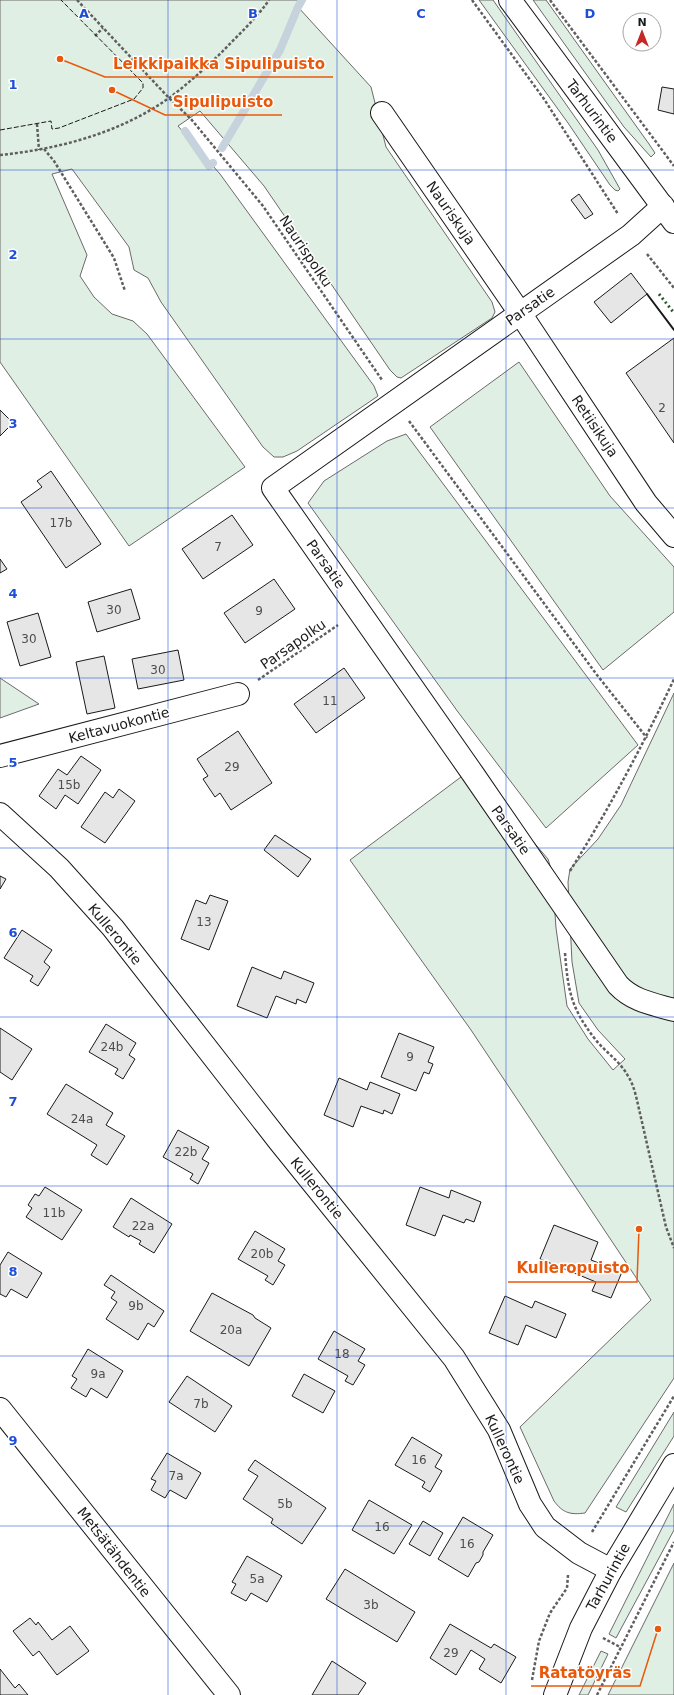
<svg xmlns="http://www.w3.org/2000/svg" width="674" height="1695" font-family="'DejaVu Sans',sans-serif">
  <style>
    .green { fill: #e0efe3; stroke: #6a6a6a }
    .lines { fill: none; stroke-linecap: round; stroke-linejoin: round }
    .stream { stroke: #c6d2dc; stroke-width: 8 }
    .building { fill: #e6e6e6; stroke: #1a1a1a }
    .minor-casing { stroke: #1a1a1a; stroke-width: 24 }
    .tertiary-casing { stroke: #1a1a1a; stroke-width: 24 }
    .path { stroke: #5f5f5f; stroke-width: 2.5; stroke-dasharray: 3 2; stroke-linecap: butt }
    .minor { stroke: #fff; stroke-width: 22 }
    .tertiary { stroke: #fff; stroke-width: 22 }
    .hedge { stroke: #2b5a34; stroke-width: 3; stroke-dasharray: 2 3; stroke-linecap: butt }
    .fence { stroke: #1a1a1a; stroke-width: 1; stroke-dasharray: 5 2; stroke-linecap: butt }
    .wall { stroke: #1a1a1a; stroke-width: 2 }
    .grid { fill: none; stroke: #1d4ed8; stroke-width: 1; stroke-opacity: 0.55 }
    .labels { text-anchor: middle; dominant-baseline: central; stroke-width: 3; stroke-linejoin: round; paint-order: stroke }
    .number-label { font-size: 12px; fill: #4d4d4d }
    .street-label { font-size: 14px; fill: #1a1a1a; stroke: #fff }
    .grid-label { font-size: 13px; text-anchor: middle; font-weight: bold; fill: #1d4ed8; stroke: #fff; stroke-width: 3; stroke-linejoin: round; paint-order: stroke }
    .leader { fill: none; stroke: #e8590c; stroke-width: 1.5 }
    .callout-dot { fill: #e8590c; stroke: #fff; stroke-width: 1.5 }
    .callout-label { font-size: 15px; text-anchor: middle; font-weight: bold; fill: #e8590c; stroke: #fff; stroke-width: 3; stroke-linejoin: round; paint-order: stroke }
  </style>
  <rect width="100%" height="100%" fill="#fff"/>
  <g class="green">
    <polygon points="0,0 302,0 298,7 371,87 386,147 492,302 495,312 492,318 401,378 397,377 390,370 264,186 200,111 178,126 220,174 374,386 378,396 297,451 283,457 274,457 263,447 161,302 148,278 134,270 129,247 72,169 52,174 87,255 80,276 94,297 112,314 133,321 147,334 245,467 129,546 0,362"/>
    <polygon points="479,0 493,0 598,150 620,189 618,191 615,190 610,185 568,123"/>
    <polygon points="533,0 546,0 649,144 655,153 651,157 624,127"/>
    <polygon points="519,362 610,496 674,567 674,612 603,670 430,427"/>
    <polygon points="406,434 638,745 546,828 458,712 308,503 324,481 387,441"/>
    <polygon points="0,678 39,704 0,718"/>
    <path d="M674 693V1378L585 1513C570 1515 563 1513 554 1501L520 1427 651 1300 471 1030 350 860 461 777 530 838 548 859 552 872 556 928 567 1006 588 1039 613 1070 625 1059 598 1030 579 1003 572 962 568 882 570 869 598 839 621 805Z"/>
    <polygon points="674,1412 674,1436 626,1512 616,1507"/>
    <polygon points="674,1504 674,1530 616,1638 609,1634"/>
    <polygon points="674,1563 674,1695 608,1695"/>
    <polygon points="601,1651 608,1654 588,1695 579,1695"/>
  </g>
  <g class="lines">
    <g class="stream">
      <polyline points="185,131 209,166 213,163"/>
      <polyline points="222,148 280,50 298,7 302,0"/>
    </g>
  </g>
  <g class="building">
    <polygon points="662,87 674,89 674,114 658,110"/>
    <polygon points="579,194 593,214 585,219 571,200"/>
    <polygon points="631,273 647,294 611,323 594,302"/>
    <polygon points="674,338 674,443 626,373"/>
    <polygon points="0,410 13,423 0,436"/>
    <polygon points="51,471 101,544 66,568 21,502 42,487 37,481"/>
    <polygon points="232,515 253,545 203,579 182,549"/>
    <polygon points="0,559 7,569 0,573"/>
    <polygon points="274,579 295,609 245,643 224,613"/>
    <polygon points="131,589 140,619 97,632 88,602"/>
    <polygon points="38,613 51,657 20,666 7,622"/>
    <polygon points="178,650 184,680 138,689 132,659"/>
    <polygon points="104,656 115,708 87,714 76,662"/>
    <polygon points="344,668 365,698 316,733 294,704"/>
    <polygon points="238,731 272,783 231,810 220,793 215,797 203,779 208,776 197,759"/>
    <polygon points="81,756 101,770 78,804 65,795 56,809 39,796 58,769 67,775"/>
    <polygon points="119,789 135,801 105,843 81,827 105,792 113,798"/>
    <polygon points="275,835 311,859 298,877 264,850"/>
    <polygon points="0,876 6,879 0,889"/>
    <polygon points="210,895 228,901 209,950 181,939 196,900 206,904"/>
    <polygon points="22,930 52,950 44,962 50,967 38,986 30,981 33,976 4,958"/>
    <polygon points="252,967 281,979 284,971 314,983 306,1003 297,999 296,1004 276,996 267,1018 237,1006"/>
    <polygon points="106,1024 136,1043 129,1055 135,1059 123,1079 115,1074 118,1069 89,1052"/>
    <polygon points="0,1028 32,1049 12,1080 0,1072"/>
    <polygon points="399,1033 434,1047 428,1062 433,1064 429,1074 424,1072 416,1091 381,1077"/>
    <polygon points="339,1078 367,1090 370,1082 400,1094 392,1114 384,1110 383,1114 361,1106 353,1127 324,1115"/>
    <polygon points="66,1084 113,1113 106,1125 125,1136 107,1165 91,1155 97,1145 47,1114"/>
    <polygon points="178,1130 209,1147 202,1159 209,1163 198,1184 190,1179 193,1174 163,1157"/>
    <polygon points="45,1187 82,1210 62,1240 26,1217 32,1208 28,1205 35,1194 39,1196"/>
    <polygon points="420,1187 449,1198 451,1190 481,1202 474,1222 466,1219 464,1223 443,1215 435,1236 406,1225"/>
    <polygon points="131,1198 172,1224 154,1253 139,1244 141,1241 130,1235 129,1237 113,1227"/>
    <polygon points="554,1225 598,1242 591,1260 622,1272 611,1298 592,1291 596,1282 540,1259"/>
    <polygon points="255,1231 285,1249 278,1261 285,1265 273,1285 265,1280 268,1276 238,1259"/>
    <polygon points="8,1252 42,1273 27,1298 11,1289 6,1297 0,1294 0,1265"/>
    <polygon points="111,1275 164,1311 154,1327 148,1323 138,1340 106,1319 117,1302 111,1298 115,1292 104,1285"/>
    <polygon points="212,1293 253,1315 255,1318 271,1328 249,1366 190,1331"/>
    <polygon points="505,1296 532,1308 535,1301 566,1314 556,1338 526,1325 518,1345 489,1333"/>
    <polygon points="334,1331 365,1349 358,1361 365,1365 353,1385 345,1381 348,1376 318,1359"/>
    <polygon points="88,1349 123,1371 107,1398 91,1388 86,1397 71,1388 77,1379 72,1376"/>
    <polygon points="304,1374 335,1391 323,1413 292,1396"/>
    <polygon points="187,1376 232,1406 215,1432 169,1402"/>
    <polygon points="412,1437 442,1455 435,1467 442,1471 430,1492 422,1487 425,1482 395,1465"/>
    <polygon points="167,1453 201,1473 186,1499 170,1490 165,1498 151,1490 156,1481 151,1479"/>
    <polygon points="255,1460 326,1508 302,1544 271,1523 273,1519 243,1499 258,1476 248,1470"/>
    <polygon points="369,1500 412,1525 394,1554 352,1530"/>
    <polygon points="463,1517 493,1535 483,1552 483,1555 479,1562 476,1563 468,1577 438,1559"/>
    <polygon points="423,1521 443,1533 430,1556 409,1544"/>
    <polygon points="247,1556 282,1576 267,1602 251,1593 246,1601 231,1593 236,1584 232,1582"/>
    <polygon points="345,1569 415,1612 397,1642 326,1599"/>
    <polygon points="30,1618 36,1625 38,1622 52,1640 70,1626 89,1651 57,1675 39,1651 33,1656 13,1631"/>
    <polygon points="450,1624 491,1648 494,1644 516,1657 501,1683 479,1669 485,1659 471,1650 456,1675 430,1658"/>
    <polygon points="332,1661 366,1683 358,1695 312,1695"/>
    <polygon points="0,1669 15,1688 19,1684 28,1695 0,1695"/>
  </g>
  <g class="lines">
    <g class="minor-casing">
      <g id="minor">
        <polyline points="382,113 520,313 646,503 674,536"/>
        <path d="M663 206 631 235 273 488 473 774 618 985C633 1001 653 1004 674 1010"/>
        <polyline points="0,756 238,694"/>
        <polyline points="0,814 59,868 113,928 279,1141 454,1358 499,1430 530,1504 545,1527 579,1553 611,1570"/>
        <polyline points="0,1409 229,1695"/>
      </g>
    </g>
    <g class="tertiary-casing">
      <g id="tertiary">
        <polyline points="510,0 674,222"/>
        <polyline points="555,1695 581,1628 611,1570 674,1465"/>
      </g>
    </g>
    <g class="path">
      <polyline points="77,0 169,98 191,119 263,206 382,380"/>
      <polyline points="472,0 544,99 618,214"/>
      <polyline points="550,0 674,166"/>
      <polyline points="95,36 103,28"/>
      <polyline points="37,124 39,150"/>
      <polyline points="44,149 54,161 114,258 125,291"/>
      <path d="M0 155C59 149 120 133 169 98 188 84 205 68 222 52 238 35 256 19 269 0"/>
      <polyline points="647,254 674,288"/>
      <polyline points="409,421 597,675 647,738"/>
      <polyline points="258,680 338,625"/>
      <path d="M570 871C609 809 643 745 674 679"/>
      <path d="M565 953C568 991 571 1008 595 1039 605 1052 620 1061 628 1076 632 1082 634 1089 636 1096L666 1227 674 1248"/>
      <polyline points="592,1532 674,1396"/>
      <polyline points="603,1638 620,1647"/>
      <polyline points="532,1680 539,1641 550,1613 567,1588 568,1575"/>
      <polyline points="597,1695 674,1542"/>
    </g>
    <use href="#minor" class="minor"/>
    <use href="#tertiary" class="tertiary"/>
    <polyline class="hedge" points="659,294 674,313"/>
    <polyline class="fence" points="0,130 51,121 52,129 59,128 134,99 143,88 143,83 61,0"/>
    <polyline class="wall" points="647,294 674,330"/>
  </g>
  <path class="grid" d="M168 0V1695M337 0V1695M506 0V1695M0 170H674M0 339H674M0 508H674M0 678H674M0 848H674M0 1017H674M0 1186H674M0 1356H674M0 1526H674"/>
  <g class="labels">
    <g class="number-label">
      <text x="662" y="408">2</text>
      <text x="61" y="523">17b</text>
      <text x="218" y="547">7</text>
      <text x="114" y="610">30</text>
      <text x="259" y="611">9</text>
      <text x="29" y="639">30</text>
      <text x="158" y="670">30</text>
      <text x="330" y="701">11</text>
      <text x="232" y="767">29</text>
      <text x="69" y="785">15b</text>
      <text x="204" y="922">13</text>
      <text x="112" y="1047">24b</text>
      <text x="410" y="1057">9</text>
      <text x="82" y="1119">24a</text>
      <text x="186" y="1152">22b</text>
      <text x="54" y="1213">11b</text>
      <text x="143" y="1226">22a</text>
      <text x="262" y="1254">20b</text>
      <text x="136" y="1306">9b</text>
      <text x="231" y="1330">20a</text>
      <text x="342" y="1354">18</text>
      <text x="98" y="1374">9a</text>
      <text x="201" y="1404">7b</text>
      <text x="419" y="1460">16</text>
      <text x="176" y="1476">7a</text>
      <text x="285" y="1504">5b</text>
      <text x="382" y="1527">16</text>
      <text x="467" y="1544">16</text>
      <text x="257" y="1579">5a</text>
      <text x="371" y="1605">3b</text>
      <text x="451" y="1653">29</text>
    </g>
    <g class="street-label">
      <text transform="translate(592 111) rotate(53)">Tarhurintie</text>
      <text transform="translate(451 213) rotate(55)">Nauriskuja</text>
      <text transform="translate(306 251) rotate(56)">Naurispolku</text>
      <text transform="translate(530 306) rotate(-35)">Parsatie</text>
      <text transform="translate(595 426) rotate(56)">Retiisikuja</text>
      <text transform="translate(326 564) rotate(55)">Parsatie</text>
      <text transform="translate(293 644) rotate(-35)">Parsapolku</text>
      <text transform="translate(119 725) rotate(-15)">Keltavuokontie</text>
      <text transform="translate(511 830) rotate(55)">Parsatie</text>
      <text transform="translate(115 934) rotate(50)">Kullerontie</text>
      <text transform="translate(317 1188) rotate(51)">Kullerontie</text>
      <text transform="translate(505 1449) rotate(65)">Kullerontie</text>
      <text transform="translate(114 1552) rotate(52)">Metsätähdentie</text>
      <text transform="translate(608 1577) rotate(-61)">Tarhurintie</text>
    </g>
  </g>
  <g class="grid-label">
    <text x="84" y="18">A</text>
    <text x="253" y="18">B</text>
    <text x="421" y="18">C</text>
    <text x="590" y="18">D</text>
    <text x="13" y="89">1</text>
    <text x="13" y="259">2</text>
    <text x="13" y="428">3</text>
    <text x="13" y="598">4</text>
    <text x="13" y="767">5</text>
    <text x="13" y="937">6</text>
    <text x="13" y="1106">7</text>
    <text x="13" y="1276">8</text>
    <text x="13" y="1445">9</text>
  </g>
  <path class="leader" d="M60 59L105 77H333M112 90L165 115H282M639 1229L637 1282H508M658 1629L640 1686H531"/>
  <g class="callout-dot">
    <circle cx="60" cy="59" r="4"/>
    <circle cx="112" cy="90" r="4"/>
    <circle cx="639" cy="1229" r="4"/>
    <circle cx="658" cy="1629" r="4"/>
  </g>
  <g class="callout-label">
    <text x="219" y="69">Leikkipaikka Sipulipuisto</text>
    <text x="223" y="107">Sipulipuisto</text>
    <text x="573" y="1273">Kulleropuisto</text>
    <text x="585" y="1678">Ratatöyräs</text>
  </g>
  <g transform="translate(642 32)"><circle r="19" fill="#ffffff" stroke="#a3a3a3"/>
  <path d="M0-3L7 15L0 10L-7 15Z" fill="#c62828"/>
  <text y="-6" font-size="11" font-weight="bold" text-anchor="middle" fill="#1a1a1a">N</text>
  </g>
</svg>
